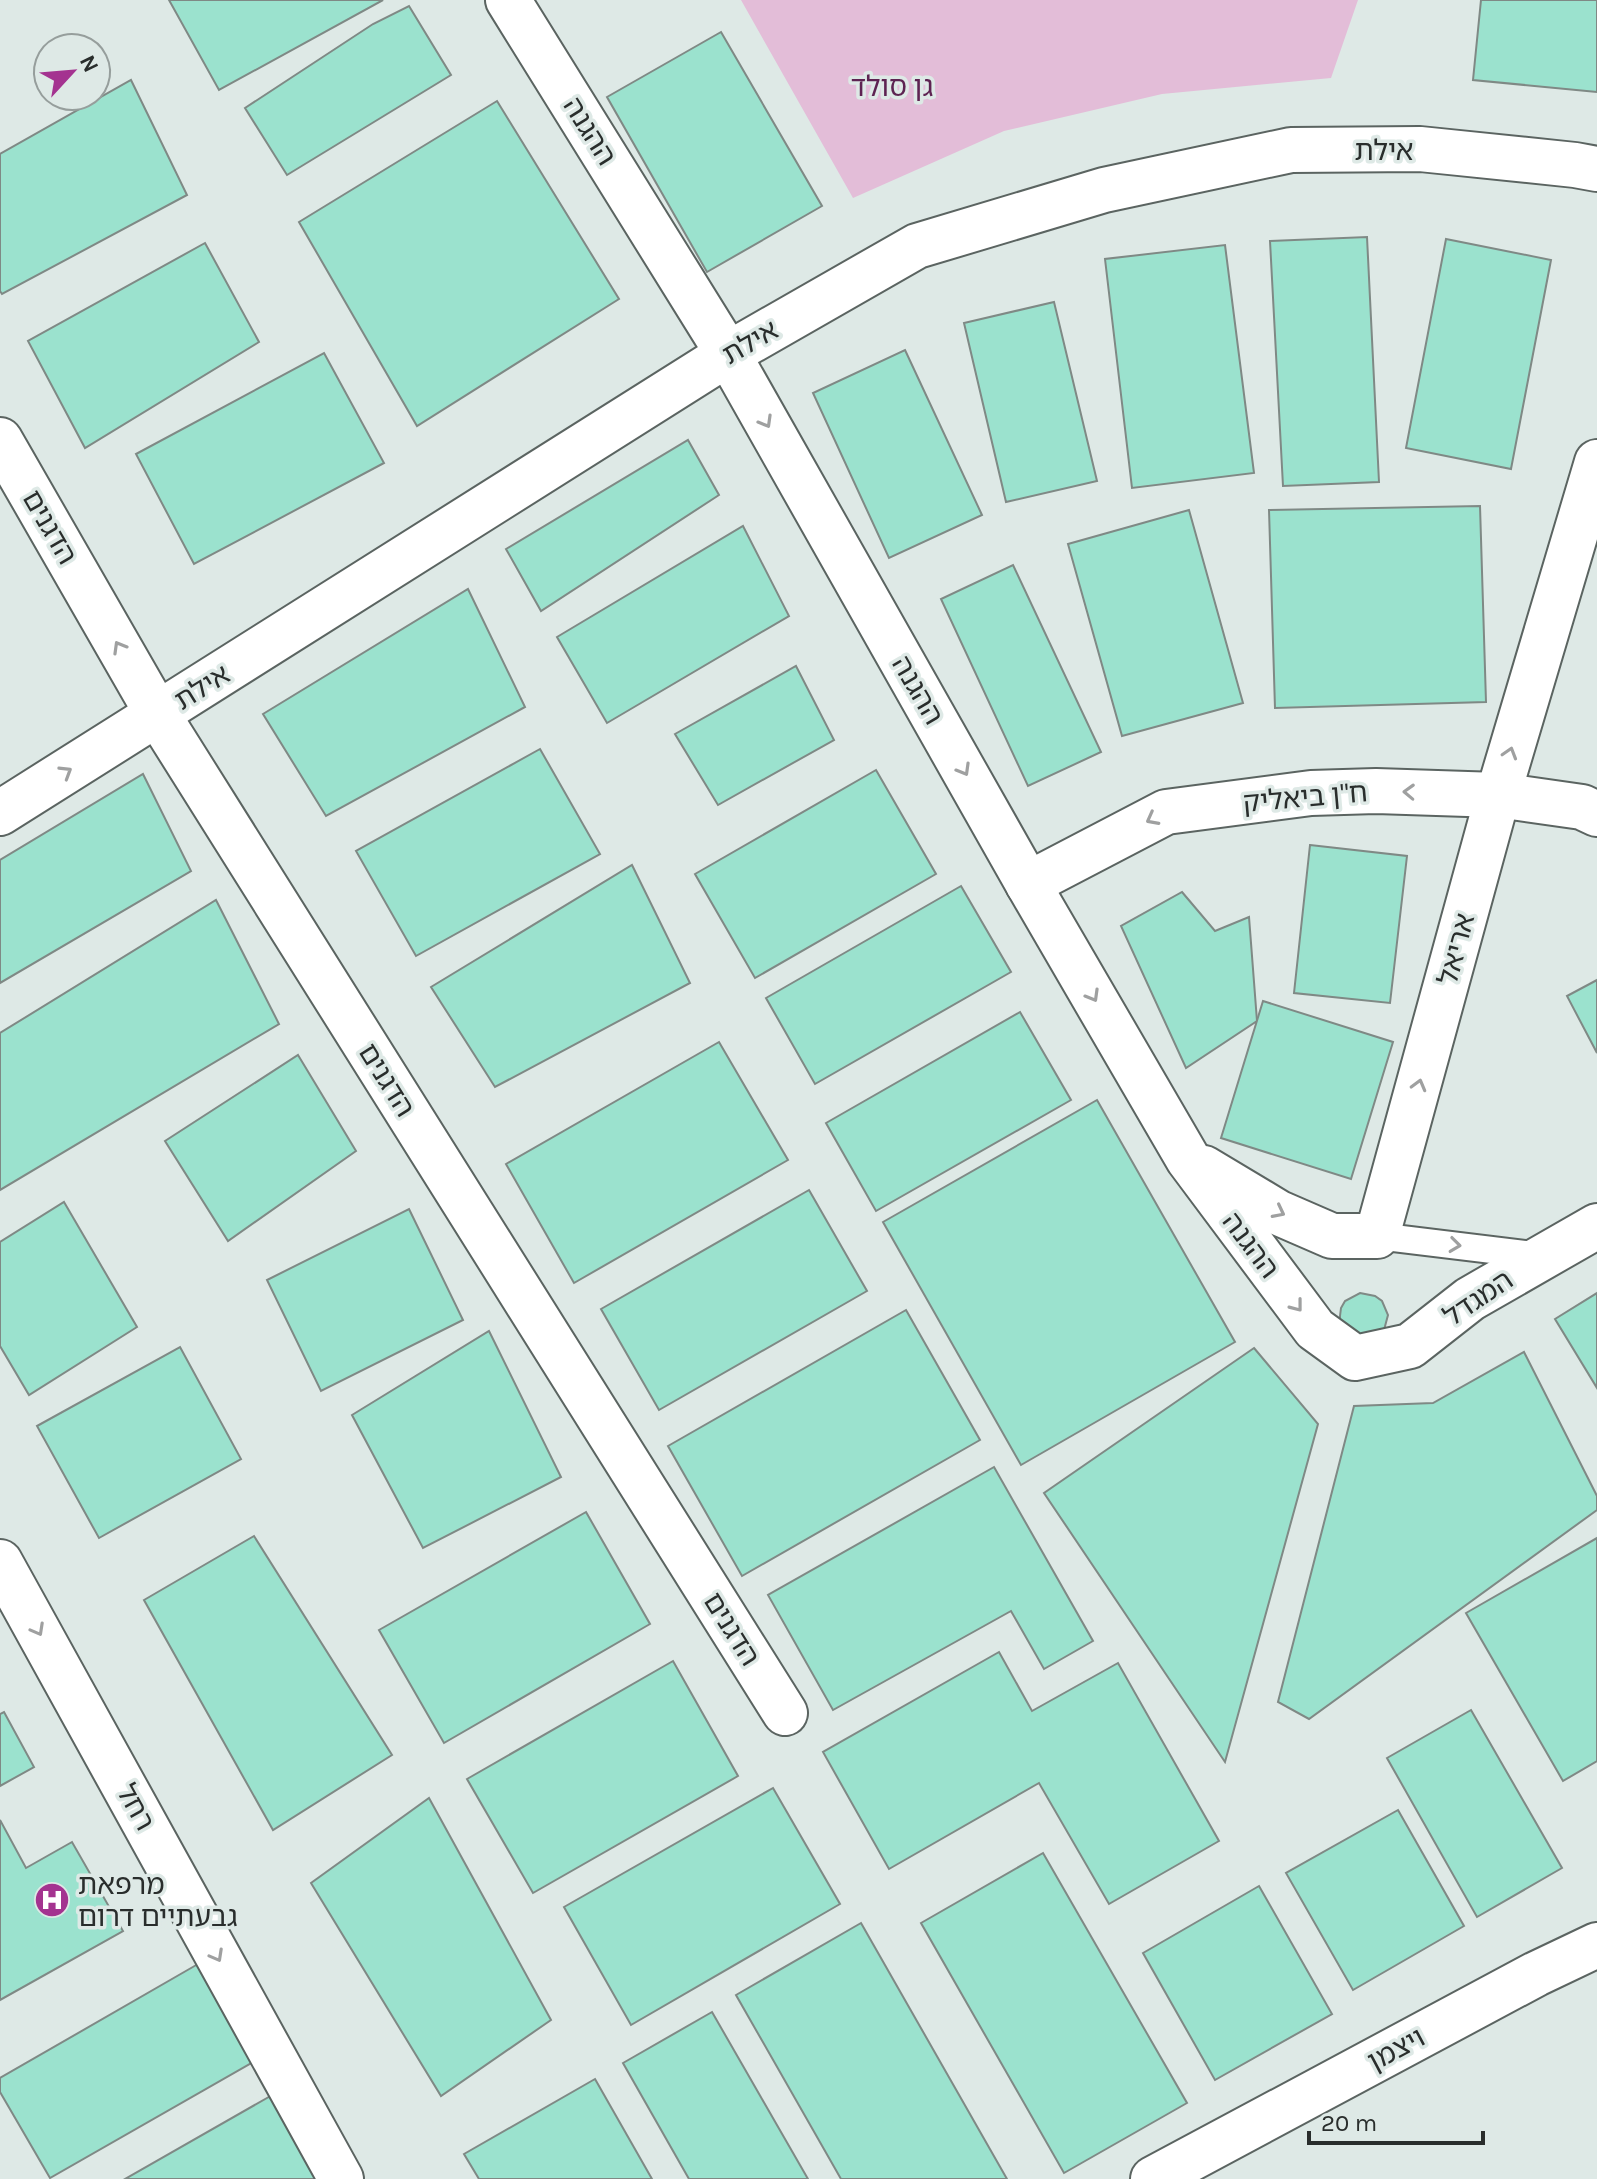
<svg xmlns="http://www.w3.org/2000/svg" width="1597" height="2179" font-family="Karla,'Noto Sans Hebrew',sans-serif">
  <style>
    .green { fill: #e3bdd8 }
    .building { fill: #9be2ce; stroke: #7f8985; stroke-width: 2 }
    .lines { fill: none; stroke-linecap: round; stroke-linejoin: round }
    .lane-casing { stroke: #5b6461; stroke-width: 30 }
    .street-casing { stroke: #5b6461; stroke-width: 48 }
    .secondary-casing { stroke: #5b6461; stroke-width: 48 }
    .lane { stroke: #fff; stroke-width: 26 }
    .street { stroke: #fff; stroke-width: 44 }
    .secondary { stroke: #fff; stroke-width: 44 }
    .oneway { stroke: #9fa0a0 }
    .labels { text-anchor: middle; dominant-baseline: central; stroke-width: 7; stroke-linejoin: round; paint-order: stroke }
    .park-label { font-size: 28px; fill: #5e2352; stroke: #dee9e6 }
    .street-label { font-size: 28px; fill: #292d2c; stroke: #dee9e6 }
    .poi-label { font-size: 28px; fill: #292d2c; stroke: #dee9e6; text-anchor: start }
  </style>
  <rect width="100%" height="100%" fill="#dee9e6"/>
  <polygon class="green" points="741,0 1358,0 1331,78 1162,94 1004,131 853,198"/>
  <g class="building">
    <polygon points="169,0 383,0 219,90"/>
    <polygon points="1481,0 1597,0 1597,92 1473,80"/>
    <polygon points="409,6 451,75 287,175 245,108 373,24"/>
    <polygon points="721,32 822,206 707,272 607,97"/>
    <polygon points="131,80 187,195 2,294 0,291 0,154"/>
    <polygon points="497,101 619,299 417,426 299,222"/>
    <polygon points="1367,237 1379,482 1283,486 1270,241"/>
    <polygon points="1446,239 1551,260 1511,469 1406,448"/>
    <polygon points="205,243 259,342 85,448 28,341"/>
    <polygon points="1225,245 1254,473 1132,488 1105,259"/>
    <polygon points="1054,302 1097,481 1006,502 964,323"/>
    <polygon points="905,350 982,515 889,558 813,393"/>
    <polygon points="324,353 384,463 194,564 136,454"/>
    <polygon points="688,440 719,495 541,611 506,549"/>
    <polygon points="1480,506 1486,702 1275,708 1269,510"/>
    <polygon points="1189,510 1243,703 1122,736 1068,544"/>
    <polygon points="743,526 789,616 607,723 557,637"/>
    <polygon points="1013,565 1101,752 1028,786 941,599"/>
    <polygon points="468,589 525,707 326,816 263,714"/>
    <polygon points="796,666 834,740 718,805 675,734"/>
    <polygon points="540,749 600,854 416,956 356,851"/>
    <polygon points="876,770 936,874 755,978 695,874"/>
    <polygon points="143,774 191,871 0,983 0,860"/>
    <polygon points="1310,845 1407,856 1390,1003 1294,993"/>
    <polygon points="632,865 690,983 495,1087 431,987"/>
    <polygon points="961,886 1011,972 815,1084 766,998"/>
    <polygon points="1182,892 1215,931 1249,917 1257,1021 1186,1068 1121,926"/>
    <polygon points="216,900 279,1024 0,1190 0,1033"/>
    <polygon points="1597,980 1597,1053 1567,996"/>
    <polygon points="1263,1001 1393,1042 1351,1179 1221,1138"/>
    <polygon points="1020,1012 1071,1100 876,1211 826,1123"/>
    <polygon points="719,1042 788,1160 574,1283 506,1164"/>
    <polygon points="298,1055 356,1151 228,1241 165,1141"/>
    <polygon points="1097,1100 1235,1342 1021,1465 883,1222"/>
    <polygon points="809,1190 867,1291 659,1410 601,1309"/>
    <polygon points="64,1202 137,1327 29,1395 0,1346 0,1242"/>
    <polygon points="409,1209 463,1320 321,1391 267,1280"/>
    <polygon points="1360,1293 1375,1296 1382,1301 1388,1315 1384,1330 1357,1340 1340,1324 1340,1316 1341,1308 1345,1301"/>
    <polygon points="1597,1293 1597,1388 1555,1319"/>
    <polygon points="906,1310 980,1440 742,1576 668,1446"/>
    <polygon points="489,1331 561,1477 423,1548 352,1415"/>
    <polygon points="180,1347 241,1459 99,1538 37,1426"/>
    <polygon points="1254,1348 1318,1424 1225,1762 1044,1493"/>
    <polygon points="1524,1352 1597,1496 1597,1510 1309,1719 1278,1702 1354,1406 1433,1403"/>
    <polygon points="994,1467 1093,1641 1044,1669 1011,1611 833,1710 768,1595"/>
    <polygon points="586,1512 650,1624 444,1743 379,1630"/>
    <polygon points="254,1536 392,1755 273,1830 144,1600"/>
    <polygon points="1597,1538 1597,1761 1563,1781 1466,1613"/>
    <polygon points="999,1652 1032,1711 1118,1663 1219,1841 1109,1904 1039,1783 889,1869 823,1752"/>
    <polygon points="673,1661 738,1776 533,1893 467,1779"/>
    <polygon points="1471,1710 1562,1868 1477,1917 1387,1758"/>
    <polygon points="4,1712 34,1767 0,1786 0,1714"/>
    <polygon points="773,1788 840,1904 631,2025 564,1907"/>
    <polygon points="429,1798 551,2020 441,2096 311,1883"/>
    <polygon points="1398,1810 1464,1926 1353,1990 1286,1873"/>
    <polygon points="0,1820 26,1868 72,1842 123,1931 0,2000"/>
    <polygon points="1043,1853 1187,2103 1064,2173 921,1923"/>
    <polygon points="1259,1886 1332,2014 1215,2080 1143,1953"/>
    <polygon points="861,1923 1007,2179 841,2179 736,1995"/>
    <polygon points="198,1964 253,2062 50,2178 0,2092 0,2078"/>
    <polygon points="712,2012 808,2179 689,2179 623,2063"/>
    <polygon points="595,2079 652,2179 479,2179 464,2154"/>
    <polygon points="274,2094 323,2179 125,2179"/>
  </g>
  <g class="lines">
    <g class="lane-casing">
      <polyline id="lane" points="1377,1236 1542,1256"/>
    </g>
    <g class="street-casing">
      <g id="street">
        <polyline points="508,0 728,354 1028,884 1188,1159 1315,1329 1355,1358 1410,1346 1470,1299 1597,1226"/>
        <polyline points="0,440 158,715 785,1713"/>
        <polyline points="0,813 728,354 917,246 1104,190 1291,150 1420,149 1575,165 1597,169"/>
        <polyline points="1028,884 1166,812 1311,793 1376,791 1498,795 1582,807 1597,814"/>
        <polyline points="1204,1168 1279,1213 1332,1236 1377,1236 1498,795 1597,462"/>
        <polyline points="0,1562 341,2179"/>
      </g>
    </g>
    <g class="secondary-casing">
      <polyline id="secondary" points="1153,2179 1536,1974 1597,1945"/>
    </g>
    <use href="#lane" class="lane"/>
    <use href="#street" class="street"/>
    <use href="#secondary" class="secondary"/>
  </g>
  <defs><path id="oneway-chevron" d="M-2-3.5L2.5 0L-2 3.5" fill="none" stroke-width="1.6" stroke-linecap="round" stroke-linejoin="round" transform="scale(2)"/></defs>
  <g class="oneway">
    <use href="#oneway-chevron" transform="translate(766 422) rotate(60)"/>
    <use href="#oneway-chevron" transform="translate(119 647) rotate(-120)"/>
    <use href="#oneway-chevron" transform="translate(1510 753) rotate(-73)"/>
    <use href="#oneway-chevron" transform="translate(964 770) rotate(60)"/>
    <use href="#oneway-chevron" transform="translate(66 772) rotate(-32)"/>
    <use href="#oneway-chevron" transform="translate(1409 792) rotate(-178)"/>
    <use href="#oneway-chevron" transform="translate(1152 819) rotate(152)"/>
    <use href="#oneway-chevron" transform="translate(1093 996) rotate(60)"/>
    <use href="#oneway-chevron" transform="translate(1419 1085) rotate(-75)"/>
    <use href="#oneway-chevron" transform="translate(1279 1212) rotate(27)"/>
    <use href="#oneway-chevron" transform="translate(1455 1245) rotate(7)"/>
    <use href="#oneway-chevron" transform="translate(1297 1306) rotate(52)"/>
    <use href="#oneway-chevron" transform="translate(38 1630) rotate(61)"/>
    <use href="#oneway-chevron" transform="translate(217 1956) rotate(61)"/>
  </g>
  <defs>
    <g id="hospital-disc" transform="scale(1.8)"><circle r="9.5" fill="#a43390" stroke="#dee9e6"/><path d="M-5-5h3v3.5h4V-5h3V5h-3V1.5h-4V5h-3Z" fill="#fff"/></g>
  </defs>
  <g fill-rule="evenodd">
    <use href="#hospital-disc" x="52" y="1900"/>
  </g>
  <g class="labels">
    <g class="park-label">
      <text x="892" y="86">גן סולד</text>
    </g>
    <g class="street-label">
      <text transform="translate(590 131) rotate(58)">ההגנה</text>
      <text x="1384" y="150">אילת</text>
      <text transform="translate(750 342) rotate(-30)">אילת</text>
      <text transform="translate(50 527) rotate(60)">הדגנים</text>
      <text transform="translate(202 687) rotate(-32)">אילת</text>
      <text transform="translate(918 690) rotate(60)">ההגנה</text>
      <text transform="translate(1305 797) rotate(-5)">ח"ן ביאליק</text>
      <text transform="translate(1456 949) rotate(-75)">אריאל</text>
      <text transform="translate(387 1080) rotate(58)">הדגנים</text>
      <text transform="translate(1251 1245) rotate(53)">ההגנה</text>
      <text transform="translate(1478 1298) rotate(-34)">המגדל</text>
      <text transform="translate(732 1629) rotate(58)">הדגנים</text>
      <text transform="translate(136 1807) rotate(61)">רחל</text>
      <text transform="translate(1396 2049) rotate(-28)">ויצמן</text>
    </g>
    <g class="poi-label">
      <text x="78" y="1884">מרפאת<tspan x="78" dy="32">גבעתיים דרום</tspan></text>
    </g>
  </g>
  <g transform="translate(72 72) rotate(64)"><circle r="38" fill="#dee9e6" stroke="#969e9c" stroke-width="2"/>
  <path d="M0-6L14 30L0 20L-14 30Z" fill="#a43390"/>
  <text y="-12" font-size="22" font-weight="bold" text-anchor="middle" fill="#292d2c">N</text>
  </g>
  <path d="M1309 2131v12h174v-12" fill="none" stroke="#292d2c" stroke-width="4"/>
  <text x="1321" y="2131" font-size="24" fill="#292d2c" stroke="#dee9e6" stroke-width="6" paint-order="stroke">20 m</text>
</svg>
